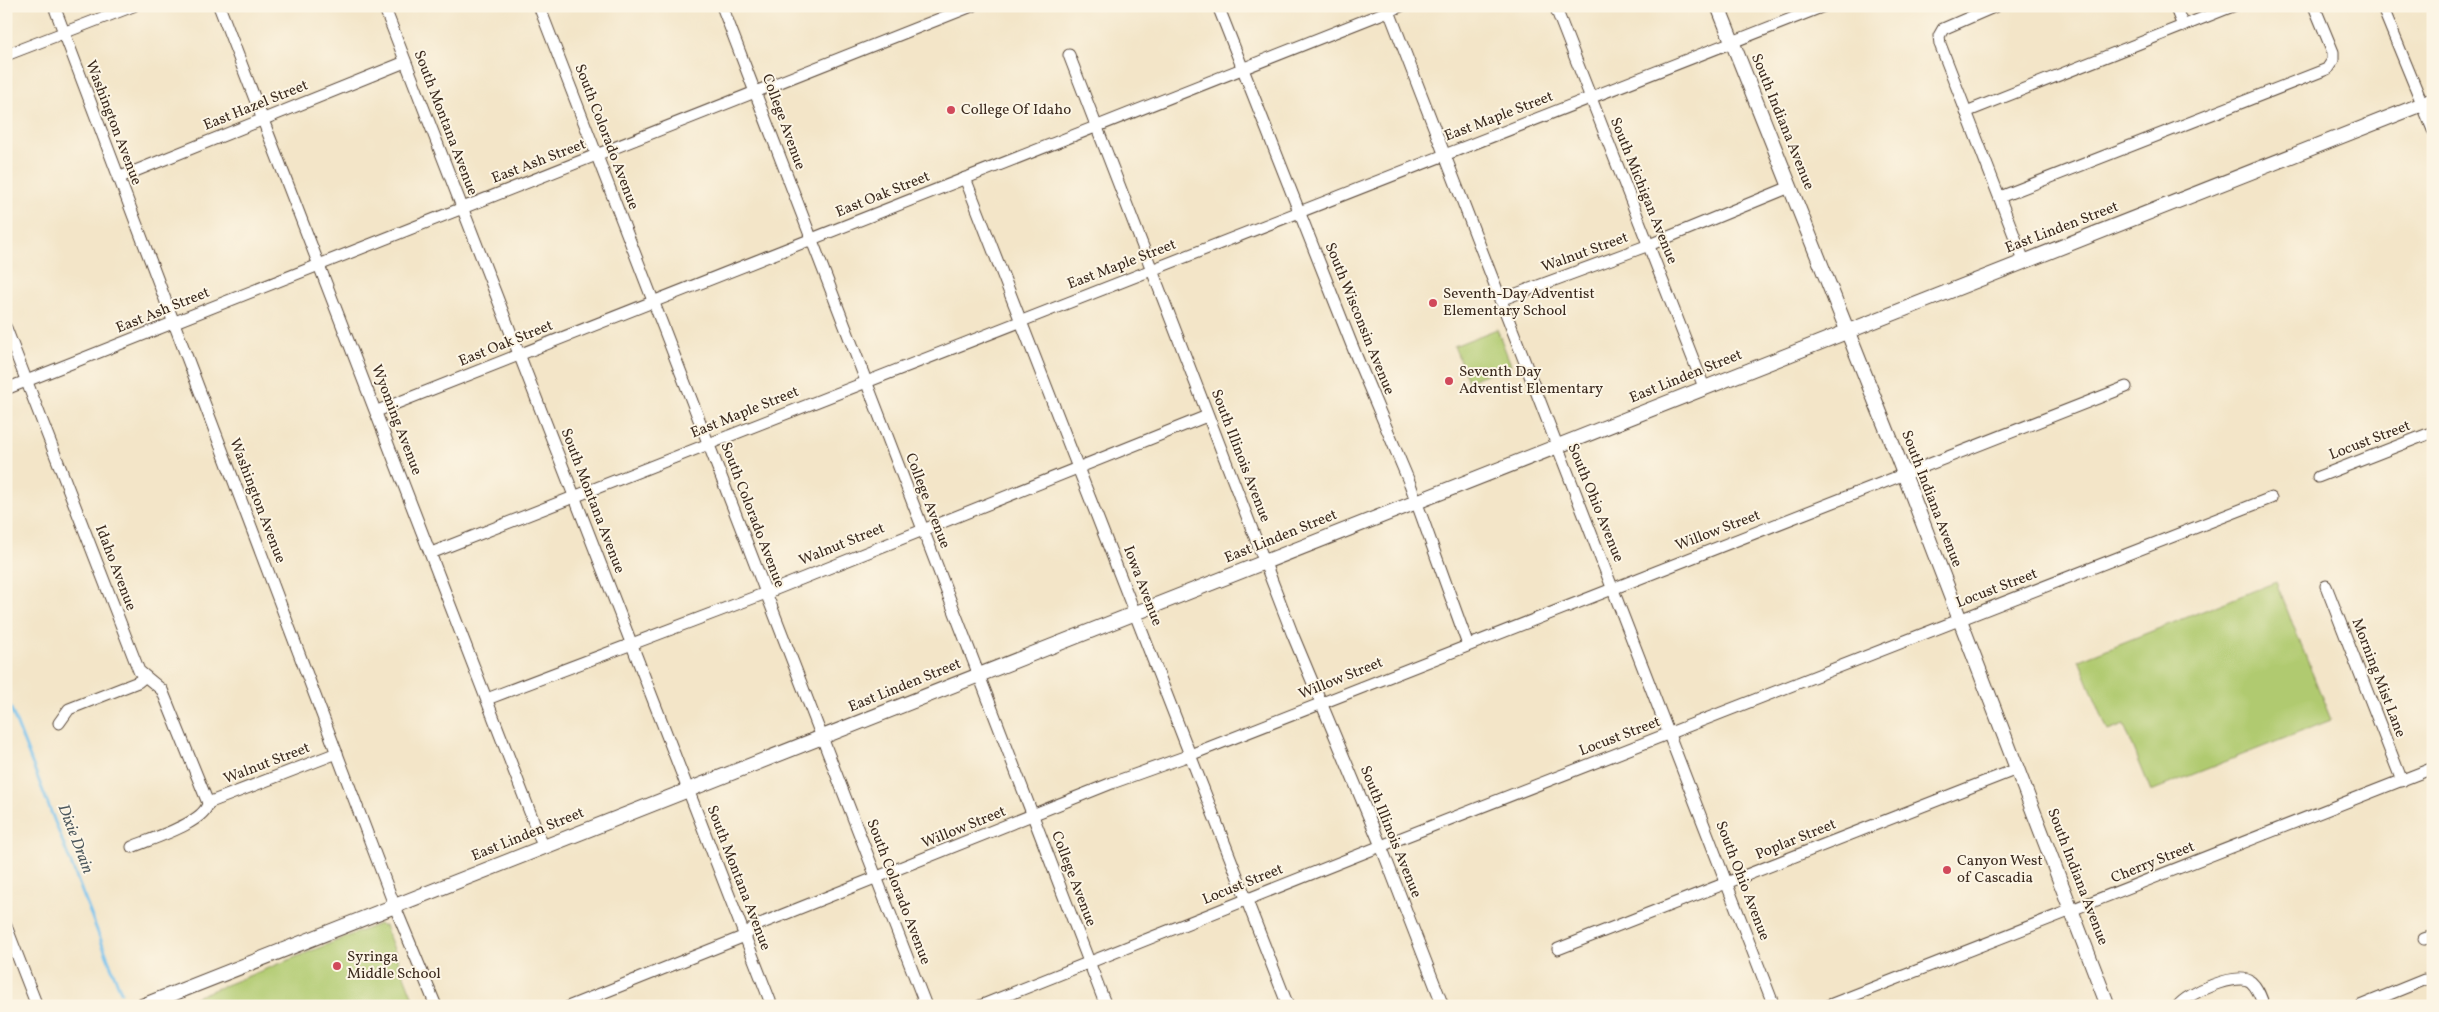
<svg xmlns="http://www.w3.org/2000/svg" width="2439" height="1012" font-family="Vollkorn,serif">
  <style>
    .green { fill: #b0ca70; stroke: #767a47 }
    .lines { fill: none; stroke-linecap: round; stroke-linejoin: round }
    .stream { stroke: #74c1ee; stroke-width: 3 }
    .minor-casing { stroke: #574638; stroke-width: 13 }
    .major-casing { stroke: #574638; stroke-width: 16 }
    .minor { stroke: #fff; stroke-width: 11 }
    .major { stroke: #fff; stroke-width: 14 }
    .poi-dot { fill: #d1495b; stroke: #fcf5e5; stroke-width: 2 }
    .labels { text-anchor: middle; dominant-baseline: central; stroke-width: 4; stroke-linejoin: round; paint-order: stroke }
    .street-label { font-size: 15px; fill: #3b2a1e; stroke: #fcf5e5 }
    .poi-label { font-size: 15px; fill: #3b2a1e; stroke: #fcf5e5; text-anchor: start }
    .water-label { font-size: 16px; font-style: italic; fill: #4c575c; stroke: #fcf5e5 }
  </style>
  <rect width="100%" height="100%" fill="#fcf5e5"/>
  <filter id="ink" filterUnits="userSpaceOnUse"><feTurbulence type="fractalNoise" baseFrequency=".02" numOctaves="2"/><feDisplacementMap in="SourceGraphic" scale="10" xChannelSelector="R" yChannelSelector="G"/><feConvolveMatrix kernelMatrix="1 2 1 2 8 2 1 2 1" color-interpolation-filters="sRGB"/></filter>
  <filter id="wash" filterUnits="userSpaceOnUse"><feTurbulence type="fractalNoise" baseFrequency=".0096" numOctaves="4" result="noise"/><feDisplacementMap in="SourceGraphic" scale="20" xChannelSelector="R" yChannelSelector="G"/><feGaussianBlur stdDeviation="1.12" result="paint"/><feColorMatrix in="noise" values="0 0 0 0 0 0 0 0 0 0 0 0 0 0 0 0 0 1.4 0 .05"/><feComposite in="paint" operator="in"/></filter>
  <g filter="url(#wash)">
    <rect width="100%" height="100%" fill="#f3e5c8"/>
    <g class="green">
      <polygon points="1497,329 1511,365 1468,381 1454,346"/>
      <polygon points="2276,582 2331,720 2151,791 2124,725 2108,731 2079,660"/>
      <polygon points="379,924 385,926 416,1006 173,1006"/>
    </g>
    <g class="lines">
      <polyline class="stream" points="6,696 121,992"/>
    </g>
  </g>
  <g filter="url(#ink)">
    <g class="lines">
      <g class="minor-casing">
        <g id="minor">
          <polyline points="54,6 395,907 436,1006"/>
          <polyline points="219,6 543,846"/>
          <polyline points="384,6 772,1006"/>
          <polyline points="539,6 926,1006"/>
          <polyline points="722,6 1106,1006"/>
          <polyline points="1218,6 1357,358 1410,484 1468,645"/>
          <polyline points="1555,6 1704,387"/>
          <polyline points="1996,6 1943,29 1939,36 1940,44 2024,261"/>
          <polyline points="2175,6 2183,26"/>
          <polyline points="2382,6 2433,130"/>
          <polyline points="1389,11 1774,1006"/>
          <polyline points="6,55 133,6"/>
          <polyline points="1069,55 1292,633 1381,846 1443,1006"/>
          <polyline points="1966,112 2233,6"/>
          <polyline points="118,178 405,62"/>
          <polyline points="965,178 1288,1006"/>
          <polyline points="2000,197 2327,69 2333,60 2333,52 2314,6"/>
          <polyline points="1500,300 1649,245 1790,187"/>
          <path d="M6 328 139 671 162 690 208 803C205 823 150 839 132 847"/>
          <polyline points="6,389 972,6"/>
          <polyline points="377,411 1401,6"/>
          <polyline points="2318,477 2433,432"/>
          <polyline points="431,553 1824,6"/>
          <polyline points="2326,586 2402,781"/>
          <polyline points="487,699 766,593 1207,416"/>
          <polyline points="59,723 69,709 138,682 144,677"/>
          <polyline points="208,803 337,753"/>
          <polyline points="6,926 37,1006"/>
          <polyline points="2424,939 2433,936"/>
          <polyline points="1558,949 2017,769"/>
          <polyline points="570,1006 745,936 755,926 1112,783 1190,755 2126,387"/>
          <polyline points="980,1006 1381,846 2271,498"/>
          <polyline points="1827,1006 2433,768"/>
          <path d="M2178 1006C2187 993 2238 971 2251 982 2258 988 2261 998 2264 1006"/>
          <polyline points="2360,1006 2424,980"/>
        </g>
      </g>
      <g class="major-casing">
        <g id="major">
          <polyline points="1718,6 1896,453 2108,1006"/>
          <polyline points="142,1006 2433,100"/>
        </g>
      </g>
      <use href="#minor" class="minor"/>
      <use href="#major" class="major"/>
    </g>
  </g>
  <g class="poi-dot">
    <circle cx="951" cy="110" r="5"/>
    <circle cx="1433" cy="303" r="5"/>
    <circle cx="1449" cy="381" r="5"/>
    <circle cx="1947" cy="870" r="5"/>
    <circle cx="337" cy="966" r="5"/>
  </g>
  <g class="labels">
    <g class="street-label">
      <text transform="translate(256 106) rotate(-22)">East Hazel Street</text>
      <text transform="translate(1499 117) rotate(-21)">East Maple Street</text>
      <text transform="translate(783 122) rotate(70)">College Avenue</text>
      <text transform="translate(1782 122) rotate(68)">South Indiana Avenue</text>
      <text transform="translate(113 123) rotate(69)">Washington Avenue</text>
      <text transform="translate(445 123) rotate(69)">South Montana Avenue</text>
      <text transform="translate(606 137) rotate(69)">South Colorado Avenue</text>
      <text transform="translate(539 162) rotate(-21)">East Ash Street</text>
      <text transform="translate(1643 191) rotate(68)">South Michigan Avenue</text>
      <text transform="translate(883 195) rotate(-22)">East Oak Street</text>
      <text transform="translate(2062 228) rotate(-21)">East Linden Street</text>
      <text transform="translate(1585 253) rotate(-20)">Walnut Street</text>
      <text transform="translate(1122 265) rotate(-21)">East Maple Street</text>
      <text transform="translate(163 311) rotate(-22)">East Ash Street</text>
      <text transform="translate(1359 319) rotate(68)">South Wisconsin Avenue</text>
      <text transform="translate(506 344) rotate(-22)">East Oak Street</text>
      <text transform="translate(1686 377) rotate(-22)">East Linden Street</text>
      <text transform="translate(745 413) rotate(-22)">East Maple Street</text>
      <text transform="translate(396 420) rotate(69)">Wyoming Avenue</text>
      <text transform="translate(2370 441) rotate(-21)">Locust Street</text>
      <text transform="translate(1240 456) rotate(69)">South Illinois Avenue</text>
      <text transform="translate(1931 499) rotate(69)">South Indiana Avenue</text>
      <text transform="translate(257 501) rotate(69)">Washington Avenue</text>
      <text transform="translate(592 501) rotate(69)">South Montana Avenue</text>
      <text transform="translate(927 501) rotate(69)">College Avenue</text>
      <text transform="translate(1595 503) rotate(68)">South Ohio Avenue</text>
      <text transform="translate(752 515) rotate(69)">South Colorado Avenue</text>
      <text transform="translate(1718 531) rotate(-21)">Willow Street</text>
      <text transform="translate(1281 537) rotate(-22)">East Linden Street</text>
      <text transform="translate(842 545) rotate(-22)">Walnut Street</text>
      <text transform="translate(115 568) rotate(69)">Idaho Avenue</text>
      <text transform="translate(1142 586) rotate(69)">Iowa Avenue</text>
      <text transform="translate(1997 589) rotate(-21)">Locust Street</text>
      <text transform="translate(2378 678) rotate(69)">Morning Mist Lane</text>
      <text transform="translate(1341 679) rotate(-22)">Willow Street</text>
      <text transform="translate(905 686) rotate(-22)">East Linden Street</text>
      <text transform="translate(1620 737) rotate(-21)">Locust Street</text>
      <text transform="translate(267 764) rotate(-21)">Walnut Street</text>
      <text transform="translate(964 828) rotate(-22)">Willow Street</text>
      <text transform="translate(1390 832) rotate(68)">South Illinois Avenue</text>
      <text transform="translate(528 835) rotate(-22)">East Linden Street</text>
      <text transform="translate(1796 840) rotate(-22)">Poplar Street</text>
      <text transform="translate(2153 863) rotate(-22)">Cherry Street</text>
      <text transform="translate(2077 877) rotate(69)">South Indiana Avenue</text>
      <text transform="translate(738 878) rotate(69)">South Montana Avenue</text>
      <text transform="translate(1073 879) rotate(69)">College Avenue</text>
      <text transform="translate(1742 881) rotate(69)">South Ohio Avenue</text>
      <text transform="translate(1243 885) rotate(-22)">Locust Street</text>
      <text transform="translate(898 892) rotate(69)">South Colorado Avenue</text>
    </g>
    <g class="poi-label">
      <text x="961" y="110">College Of Idaho</text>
      <text x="1443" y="294">Seventh-Day Adventist<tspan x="1443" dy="17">Elementary School</tspan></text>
      <text x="1459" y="372">Seventh Day<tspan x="1459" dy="17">Adventist Elementary</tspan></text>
      <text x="1957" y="861">Canyon West<tspan x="1957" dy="17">of Cascadia</tspan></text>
      <text x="347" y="957">Syringa<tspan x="347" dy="17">Middle School</tspan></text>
    </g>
    <g class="water-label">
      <text transform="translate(75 839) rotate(69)">Dixie Drain</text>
    </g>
  </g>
  <rect width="2439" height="1012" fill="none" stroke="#fcf5e5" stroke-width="25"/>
</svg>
